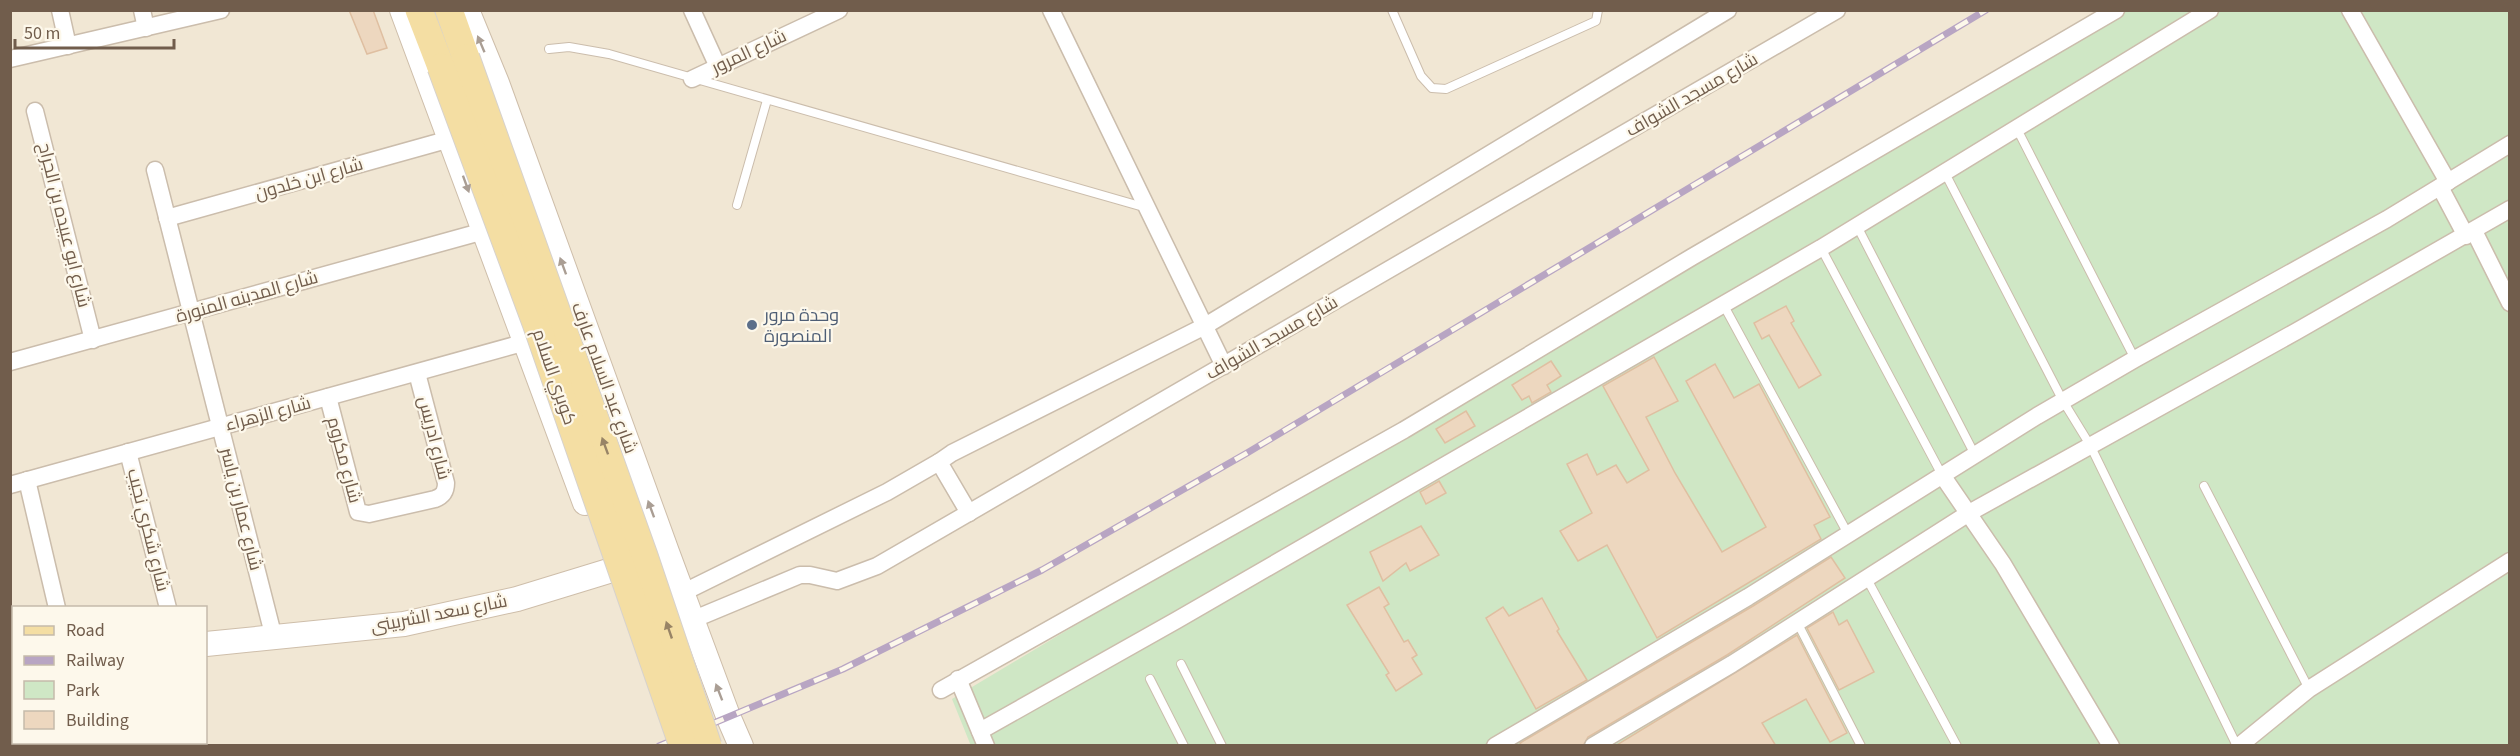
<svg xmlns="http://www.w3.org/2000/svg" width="2520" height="756" font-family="'Source Sans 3',Cairo,sans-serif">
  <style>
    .residential { fill: #f1e7d4; fill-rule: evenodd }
    .green { fill: #cfe7c5 }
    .building { fill: #edd7bf; stroke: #dfbfa1; stroke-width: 1.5 }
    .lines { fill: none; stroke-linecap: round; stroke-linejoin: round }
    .lane-casing { stroke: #cbbdac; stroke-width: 10 }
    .street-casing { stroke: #cbbdac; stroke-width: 19 }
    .secondary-casing { stroke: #cebeaa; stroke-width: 26 }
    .primary-casing { stroke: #d7d2cd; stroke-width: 29 }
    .lane { stroke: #fff; stroke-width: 8 }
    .street { stroke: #fff; stroke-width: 16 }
    .secondary { stroke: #fff; stroke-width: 24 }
    .primary { stroke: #f4dea3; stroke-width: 27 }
    .rail-casing { stroke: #b8a5c3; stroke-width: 7 }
    .rail { stroke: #fdf8eb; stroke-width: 4.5; stroke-dasharray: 14; stroke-linecap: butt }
    .primary-bridge-casing { stroke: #d7d2cd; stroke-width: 29; stroke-linecap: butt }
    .primary-bridge { stroke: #f4dea3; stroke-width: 27 }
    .oneway { fill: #aa9e94 }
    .oneway2 { fill: #988466 }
    .service-dot { fill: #5c6f8a; stroke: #fdf8eb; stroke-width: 2 }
    .labels { text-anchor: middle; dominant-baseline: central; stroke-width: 4.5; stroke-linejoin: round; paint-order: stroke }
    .street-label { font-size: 18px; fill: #715d4c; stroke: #fdf8eb }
    .service-label { font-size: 18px; fill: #4e5e75; stroke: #fdf8eb; text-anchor: start }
  </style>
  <rect width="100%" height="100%" fill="#faf4e5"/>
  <path class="residential" d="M10 11H2509V745H11ZM14 608H206V742H14Z"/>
  <polygon class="green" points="2102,11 2509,11 2509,745 971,746 952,699"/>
  <g class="building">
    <polygon points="349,10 373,10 387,48 367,54"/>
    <polygon points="1786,306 1794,321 1791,323 1821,375 1799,388 1769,335 1762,339 1754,323"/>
    <polygon points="1654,357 1678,401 1646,417 1675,473 1722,552 1766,527 1686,381 1715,364 1734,398 1759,384 1830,517 1814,525 1821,539 1657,638 1607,545 1578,561 1560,531 1592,513 1567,464 1587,454 1597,475 1616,465 1627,483 1649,470 1603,386"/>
    <polygon points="1551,361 1561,376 1547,385 1551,392 1532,403 1529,396 1522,400 1512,385"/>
    <polygon points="1466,411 1475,426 1445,443 1436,429"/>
    <polygon points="1439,481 1446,493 1426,504 1420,492"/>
    <polygon points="1421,526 1439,555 1410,571 1406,563 1383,581 1370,552"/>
    <polygon points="1831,557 1845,578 1727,655 1588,737 1583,746 1522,746 1520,743 1753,606"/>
    <polygon points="1379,587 1389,604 1384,607 1404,642 1408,640 1417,655 1412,658 1422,674 1396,691 1386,675 1389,673 1347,605"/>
    <polygon points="1542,598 1559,629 1557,631 1587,680 1536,709 1486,618 1503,607 1509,616"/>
    <polygon points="1833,612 1839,625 1847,620 1874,672 1839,690 1807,628"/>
    <polygon points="1797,635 1847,733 1830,742 1806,699 1762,723 1776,746 1615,746"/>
  </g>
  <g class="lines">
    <g class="lane-casing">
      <g id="lane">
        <polyline points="1392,10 1421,76 1432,88 1446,89 1596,21 1598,10"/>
        <polyline points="549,49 569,47 609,54 1147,208"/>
        <polyline points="2017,129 2135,359"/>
        <polyline points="1945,173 2063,401 2090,445 2237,746"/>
        <polyline points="737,205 767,100"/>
        <polyline points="1857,226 1975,455"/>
        <polyline points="1821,248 1942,475"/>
        <polyline points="1723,304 1848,534"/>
        <polyline points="2204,486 2309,689"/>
        <polyline points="1867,579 1957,746"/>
        <polyline points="1797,622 1861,746"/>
        <polyline points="1181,664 1222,746"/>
        <polyline points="1150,679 1184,746"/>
      </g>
    </g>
    <g class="street-casing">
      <g id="street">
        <polyline points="60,10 68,46"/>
        <polyline points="142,10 146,28"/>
        <polyline points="692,10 718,67"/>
        <polyline points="1051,10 1224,366"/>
        <polyline points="2350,10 2448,182"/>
        <polyline points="10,59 221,10"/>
        <polyline points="692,79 839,10"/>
        <polyline points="35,111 93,340"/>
        <polyline points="155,170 274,638"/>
        <polyline points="2440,187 2466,236"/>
        <polyline points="167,218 450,139"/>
        <polyline points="2474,231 2510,303"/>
        <polyline points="10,362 484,231"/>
        <path d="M328 397 358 512 369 514 435 499C443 496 446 492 446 483L417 373"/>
        <polyline points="128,452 168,608"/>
        <polyline points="1942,475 2003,564 2111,746"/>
        <polyline points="27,480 57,608"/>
        <polyline points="10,485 526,342"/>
        <polyline points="969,513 939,462 952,453 1205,326 1728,10"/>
        <polyline points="682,593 887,492 939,462"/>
        <polyline points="692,620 800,575 810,575 837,581 877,566 1837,10"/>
        <polyline points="958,679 986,746"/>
        <polyline points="941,690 1404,430 1692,257 2116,10"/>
        <polyline points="980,731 1177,620 1821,248 2210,10"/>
        <polyline points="1495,746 1748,597 2037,416 2135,359 2387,219 2510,144"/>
        <polyline points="1593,746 1732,664 1969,513 2297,331 2510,209"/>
        <polyline points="2239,746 2309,689 2510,561"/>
      </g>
    </g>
    <g class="secondary-casing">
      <g id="secondary">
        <polyline points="402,10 585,503"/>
        <polyline points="467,10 497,83 667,552 728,716 741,746"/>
        <polyline points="206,644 404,624 517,599 638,562"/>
        <polyline points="10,645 14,646"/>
      </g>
    </g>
    <g class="primary-casing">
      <g id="primary">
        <polyline points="419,10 441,67"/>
        <polyline points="449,10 466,58"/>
      </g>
    </g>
    <use href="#lane" class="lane"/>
    <use href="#street" class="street"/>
    <use href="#secondary" class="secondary"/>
    <use href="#primary" class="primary"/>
    <g class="rail-casing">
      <polyline id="rail" points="659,746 843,669 1042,570 1247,453 1986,10"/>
    </g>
    <use href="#rail" class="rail"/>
    <g class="primary-bridge-casing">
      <g id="primary-bridge">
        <polyline points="466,58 644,556 708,746"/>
        <polyline points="441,67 536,323 683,746"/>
      </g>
    </g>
    <use href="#primary-bridge" class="primary-bridge"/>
  </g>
  <defs><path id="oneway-solid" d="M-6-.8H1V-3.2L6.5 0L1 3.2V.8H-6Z" transform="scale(1.5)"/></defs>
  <g class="oneway">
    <use href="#oneway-solid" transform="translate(481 44) rotate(-113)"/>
    <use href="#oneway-solid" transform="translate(466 184) rotate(70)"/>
    <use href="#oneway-solid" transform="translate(563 266) rotate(-110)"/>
    <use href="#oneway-solid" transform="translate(651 509) rotate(-110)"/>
    <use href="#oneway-solid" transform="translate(719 692) rotate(-111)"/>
  </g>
  <g class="oneway2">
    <use href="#oneway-solid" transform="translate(605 446) rotate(-110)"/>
    <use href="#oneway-solid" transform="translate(669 630) rotate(-109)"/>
  </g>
  <circle class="service-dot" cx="752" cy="325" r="6"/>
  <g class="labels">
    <g class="street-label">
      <text transform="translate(749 52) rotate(-25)">شارع المرور</text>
      <text transform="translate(1692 95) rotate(-30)">شارع مسجد الشواف</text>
      <text transform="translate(309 179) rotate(-16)">شارع ابن خلدون</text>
      <text transform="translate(64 225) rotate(76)">شارع ابو عبيده بن الجراح</text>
      <text transform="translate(247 297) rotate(-16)">شارع المدينه المنورة</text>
      <text transform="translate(1272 338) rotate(-30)">شارع مسجد الشواف</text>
      <text transform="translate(554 377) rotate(71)">كوبري السلام</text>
      <text transform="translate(604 378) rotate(70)">شارع عبد السلام عارف</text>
      <text transform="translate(268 414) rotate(-15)">شارع الزهراء</text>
      <text transform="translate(434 438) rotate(76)">شارع ادريس</text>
      <text transform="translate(344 460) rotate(75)">شارع مكروم</text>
      <text transform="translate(241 509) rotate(76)">شارع عمار بن ياسر</text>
      <text transform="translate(148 530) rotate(76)">شارع شكري نجيب</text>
      <text transform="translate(439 614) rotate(-11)">شارع سعد الشربينى</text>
    </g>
    <g class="service-label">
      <text x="764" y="315">وحدة مرور<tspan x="764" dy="21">المنصورة</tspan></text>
    </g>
  </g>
  <rect width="2520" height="756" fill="none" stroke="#715d4c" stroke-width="24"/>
  <rect x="12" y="606" width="195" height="138" fill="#fdf8eb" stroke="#c5baab" stroke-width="1.5"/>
  <rect x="24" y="626" width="30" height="9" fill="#f4dea3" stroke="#c5baab" stroke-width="1.5"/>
  <text x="66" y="636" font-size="18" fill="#715d4c">Road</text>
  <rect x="24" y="656" width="30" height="9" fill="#b8a5c3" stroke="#c5baab" stroke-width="1.5"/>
  <text x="66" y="666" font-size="18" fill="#715d4c">Railway</text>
  <rect x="24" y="681" width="30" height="18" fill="#cfe7c5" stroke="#c5baab" stroke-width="1.5"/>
  <text x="66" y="696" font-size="18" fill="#715d4c">Park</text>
  <rect x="24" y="711" width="30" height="18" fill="#edd7bf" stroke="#c5baab" stroke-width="1.5"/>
  <text x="66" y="726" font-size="18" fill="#715d4c">Building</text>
  <path d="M15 39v9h159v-9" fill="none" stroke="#715d4c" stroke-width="3"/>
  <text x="24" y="39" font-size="18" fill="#715d4c" stroke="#fdf8eb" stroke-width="4.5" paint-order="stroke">50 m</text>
</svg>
